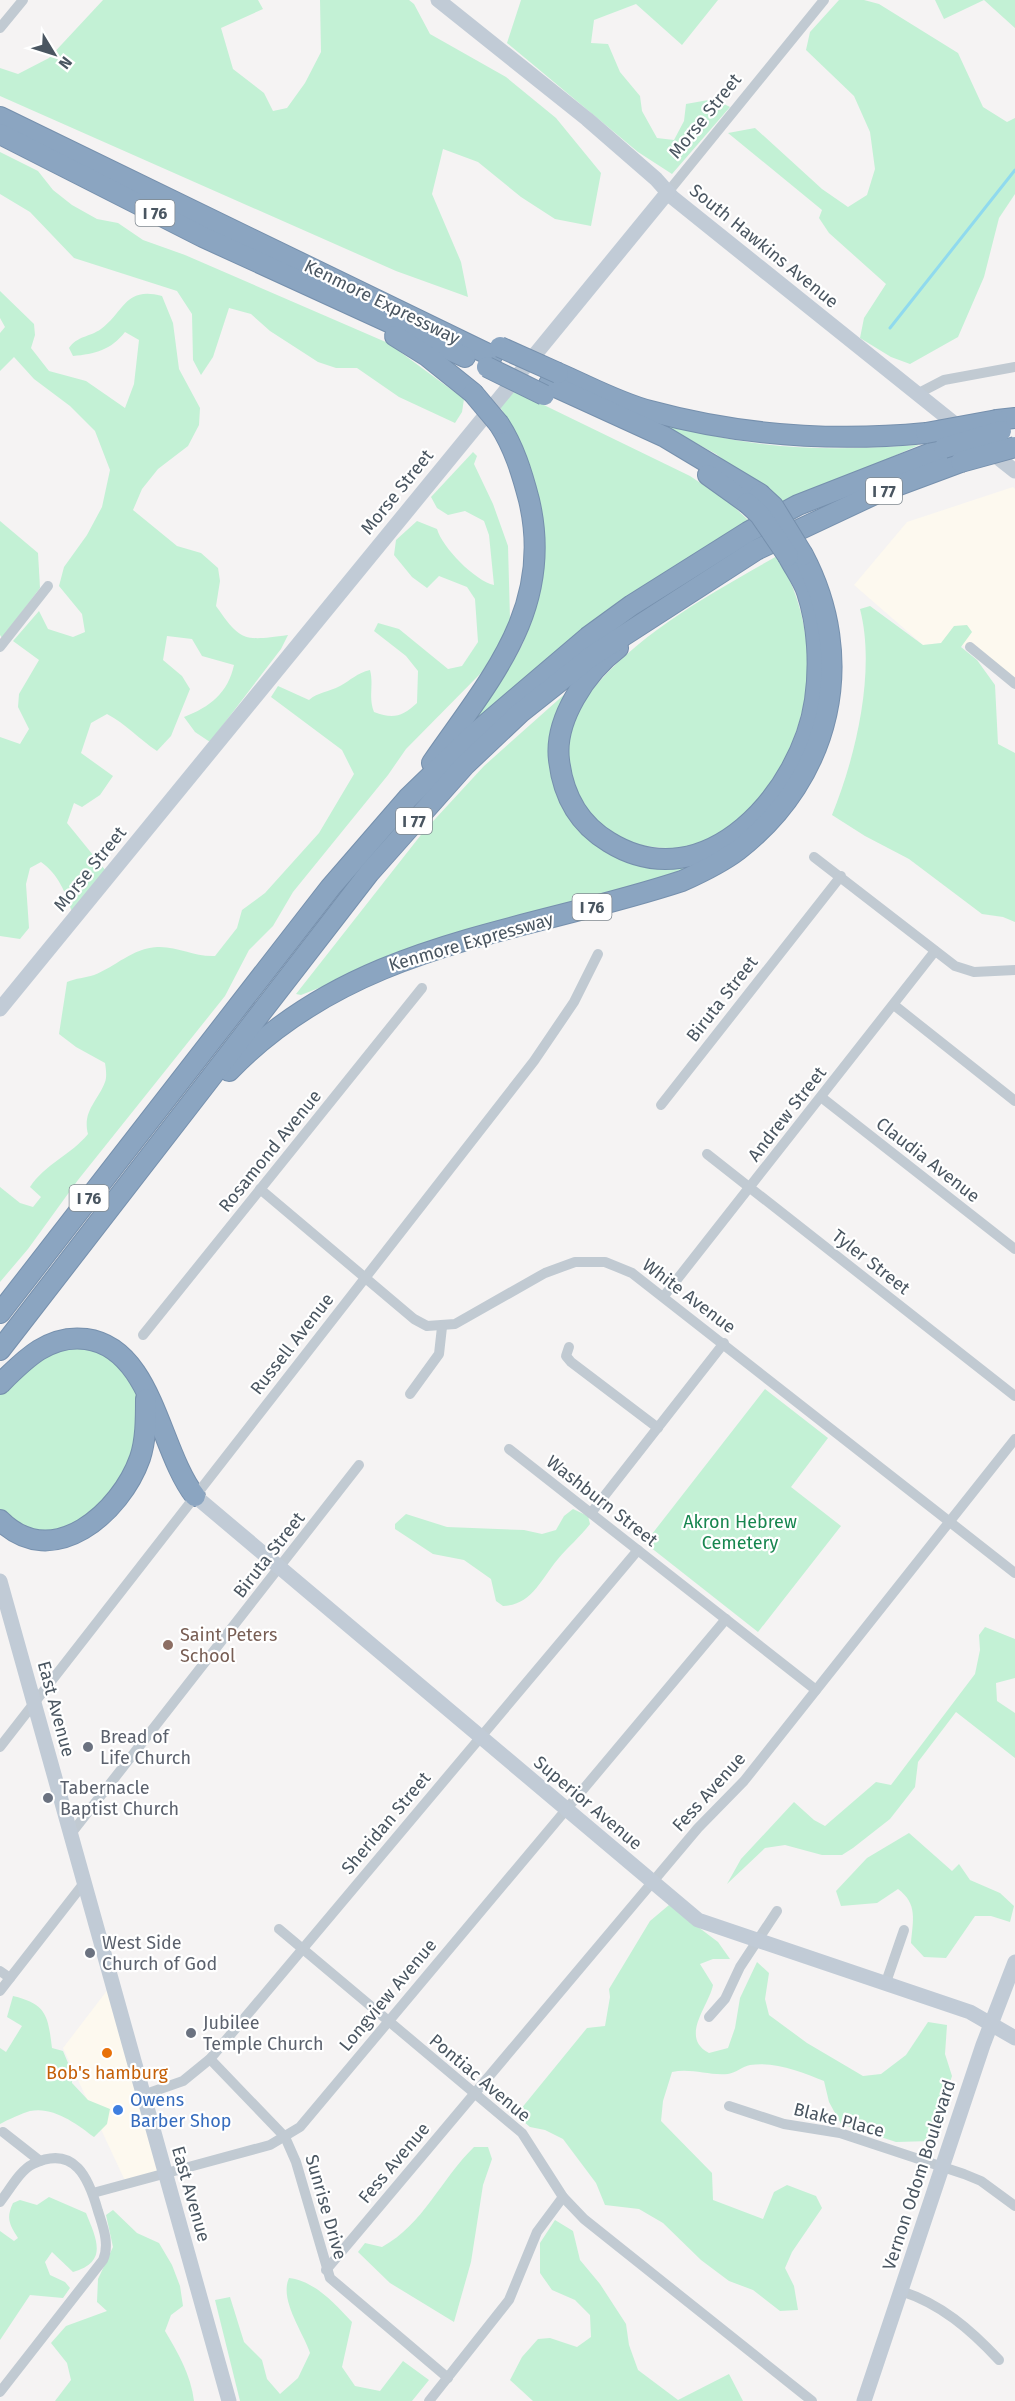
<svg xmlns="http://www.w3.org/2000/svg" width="1015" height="2401" font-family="'Fira Sans',sans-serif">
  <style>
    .commercial { fill: #fdf9ef }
    .green { fill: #c3f1d5 }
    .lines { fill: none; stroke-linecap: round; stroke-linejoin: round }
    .stream { stroke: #90daee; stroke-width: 3 }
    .highway-casing { stroke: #7690ad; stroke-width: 22 }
    .street { stroke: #c1cad2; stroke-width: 10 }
    .secondary { stroke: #c1cbd6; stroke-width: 15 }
    .highway { stroke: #8ba5c1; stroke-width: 20 }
    .highway-bridge-casing { stroke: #7690ad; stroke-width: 22; stroke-linecap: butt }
    .highway-bridge { stroke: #8ba5c1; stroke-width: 20 }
    .education-dot { fill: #8d6e63; stroke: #fff; stroke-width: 2 }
    .worship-dot { fill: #6b7280; stroke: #fff; stroke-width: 2 }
    .food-dot { fill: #e8710a; stroke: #fff; stroke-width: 2 }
    .shop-dot { fill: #3f7fe0; stroke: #fff; stroke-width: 2 }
    .labels { text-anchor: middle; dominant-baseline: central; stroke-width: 4.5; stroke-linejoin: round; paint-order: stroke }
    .shield { fill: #fff; stroke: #808990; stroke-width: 1.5 }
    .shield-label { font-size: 16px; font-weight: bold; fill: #4a5661 }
    .street-label { font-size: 18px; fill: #4a5661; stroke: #fff }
    .park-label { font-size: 18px; fill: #17864f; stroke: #fff }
    .education-label { font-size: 18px; fill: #785e54; stroke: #fff; text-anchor: start }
    .worship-label { font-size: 18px; fill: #5b616d; stroke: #fff; text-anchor: start }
    .food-label { font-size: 18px; fill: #c56008; stroke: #fff }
    .shop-label { font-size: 18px; fill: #366cbe; stroke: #fff; text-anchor: start }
  </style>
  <rect width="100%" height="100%" fill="#f5f3f3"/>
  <g class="commercial">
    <polygon points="1013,487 1015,489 1015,679 974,647 941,643 923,645 854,585 907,522"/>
    <polygon points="112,1984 166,2175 127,2185 63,2048"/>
  </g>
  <g class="green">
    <polygon points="103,0 258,0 263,9 221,28 233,69 264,93 273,111 287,108 305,83 321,52 320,0 409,0 414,4 430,34 506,77 556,118 601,173 591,226 555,219 521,197 478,162 443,149 432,194 461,262 468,297 396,271 0,96 0,68 18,74 49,58"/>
    <polygon points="521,0 718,0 682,45 636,4 594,20 591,43 608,44 620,72 640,96 642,111 657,138 674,140 684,121 686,104 714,99 730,107 672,174 638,152 507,43"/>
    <polygon points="839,0 864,0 879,4 958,53 983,107 1007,122 1015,118 1015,194 999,218 984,277 958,337 910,364 891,357 860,338 864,318 886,284 829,233 819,218 822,210 728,133 755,128 822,189 848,207 867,195 875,169 870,132 854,96 806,50 810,32"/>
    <polygon points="935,0 1015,0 1015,28 984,0 944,19"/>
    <polygon points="0,152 38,171 53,190 72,205 97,219 118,223 143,240 185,255 388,343 464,399 462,412 455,423 399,397 357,368 336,368 318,362 270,331 251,314 229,308 213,357 201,375 193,360 192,314 177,291 74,258 30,212 0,194"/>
    <path d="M0 291 34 324 35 335 31 348 49 371 86 381 125 408 134 384 139 340 125 332C111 350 95 354 73 356L69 348C77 336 90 337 101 329 124 312 125 286 162 296L173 323 179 369 200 408 199 425 188 446 158 469 142 489 133 510 177 546 201 553 218 568 220 581 216 606C241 642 244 641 288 635L281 649 210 742 195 732 184 717C210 707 228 693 234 665L202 656 192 639 167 636 163 660 182 676 190 689 171 736 157 751C139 739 126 724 107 714L91 723 81 753 113 776 100 795 82 807 74 803 67 823 106 871 72 912C65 892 59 875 41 862L30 868 26 884 29 928 20 939 0 936V737L20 744 29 729 18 707 19 694 39 660 13 641 39 611 48 629 73 637 85 632 82 614 59 586 64 567 87 535 102 507 110 470 95 431 70 406 34 379 14 357 0 371V333L5 327 0 318Z"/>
    <path d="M513 390 690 476 729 502 749 521C644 584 557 644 469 729L467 727C487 699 508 674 523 643 558 566 545 477 500 407Z"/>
    <path d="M659 423C684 428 709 436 735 440 796 451 858 449 919 445L781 506 716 454Z"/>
    <path d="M473 452 477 456 474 464 493 504 508 546 510 619 501 641 482 672 406 749 388 775 293 892 273 926 249 950 225 996 78 1180 28 1249 0 1282V1187L20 1203 33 1207 41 1197 30 1187C44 1165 72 1154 88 1134 82 1111 98 1101 105 1082 107 1077 106 1069 105 1063L76 1047 59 1034 67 982C76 978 85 978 94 975 115 967 133 948 157 947 178 946 194 957 215 956L237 928 242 910 265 893 319 833 354 774 342 750 271 697 278 686 309 700C318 692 329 692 340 686 351 680 357 673 370 670 374 685 368 697 374 712 393 719 402 717 417 703L418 671 406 656 374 631 378 623 399 629 448 669 462 666 478 642 475 599 467 587 439 576 427 588 412 577 394 555 396 540 417 521 437 529C442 547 475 581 494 585L489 535 484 521 465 511 448 515 437 508 431 497Z"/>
    <polygon points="0,521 38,553 40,588 2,638 0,635"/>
    <path d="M777 556C808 606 816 671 798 726 784 771 755 816 713 840 700 848 685 849 670 848 623 847 588 831 573 783 566 763 564 738 572 717 574 709 583 701 588 695 637 633 709 595 777 556Z"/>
    <path d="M870 606 923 645 941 643 954 626 967 625 972 632 961 647 977 660 995 685 998 744 1015 753V922L1003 917 982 914 909 859 865 836 832 815C856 756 876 671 860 609Z"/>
    <path d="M567 692 568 694C564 715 551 751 551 771 552 788 560 804 569 817 609 872 657 858 716 857L662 880 414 947 324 986 301 995 296 994 424 831 484 766Z"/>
    <polygon points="61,1346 98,1347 135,1381 142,1419 129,1474 91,1520 40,1535 3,1515 0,1510 0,1389"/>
    <polygon points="765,1389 828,1438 791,1487 841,1526 758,1632 645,1543"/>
    <path d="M573 1509 588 1516 590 1524C580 1537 568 1547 558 1559 541 1579 532 1605 503 1606L496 1601 491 1579 464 1560 433 1554 395 1529V1524L406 1514 447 1527 524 1530 542 1534 556 1530 564 1516Z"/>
    <polygon points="985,1627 1015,1639 1015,1678 996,1683 997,1701 1015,1713 1015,1758 956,1712 918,1762 915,1787 890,1819 853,1848 842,1855 822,1855 785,1845 765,1848 727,1884 741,1859 794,1802 814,1820 825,1826 876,1782 891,1785 975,1674 980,1650 979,1635"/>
    <path d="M909 1833 952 1871 959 1864 970 1880 1000 1893 1014 1906 1010 1922 991 1916H975L946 1958 924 1957 911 1943C913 1920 918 1904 898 1889L877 1903 841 1906 836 1891 867 1858Z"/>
    <path d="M669 1905 718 1942 730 1959H713L700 1964 713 1985C709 2006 679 2037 709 2053L728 2048 735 2028 740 1998 757 1962 769 1973 765 1999 769 2015 807 2043 863 2076 881 2074 906 2055 928 2022 947 2025 945 2054 952 2076 931 2141 896 2142 841 2124 829 2102 824 2081C802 2072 775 2061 750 2065 743 2066 736 2073 728 2074 709 2076 692 2068 672 2072L663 2101 661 2121 712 2173 713 2200 763 2219 774 2192 787 2185 816 2196 822 2208 792 2252 785 2268 794 2286 798 2310 780 2311 753 2290 729 2281 701 2260 663 2223 639 2209 605 2205 596 2183 563 2139 545 2130 530 2127 516 2115 587 2028 605 2026 610 1997 609 1989 650 1921Z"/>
    <path d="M13 1996C47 2004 48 2016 52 2048L63 2051 71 2070 72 2083 88 2100 110 2109 107 2124 94 2137C77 2124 53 2106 30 2111 23 2113 7 2120 0 2124V2048L6 2052 22 2026 7 2017Z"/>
    <path d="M474 2147H488L492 2159 483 2185 471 2262 454 2322 390 2283 358 2252 365 2243 382 2247C423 2225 441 2179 474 2147Z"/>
    <path d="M49 2197 86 2213C97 2240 108 2262 73 2272L52 2252 45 2262 50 2275 65 2282 70 2288 63 2298 30 2295 0 2340V2231L14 2241 18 2238C9 2224 6 2218 13 2203L20 2200 37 2205Z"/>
    <path d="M113 2210 137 2233 159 2243 172 2265 180 2286 183 2306 171 2315 165 2331C178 2353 191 2375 194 2401H55L71 2380 67 2363 51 2343 66 2326 107 2311 97 2302 98 2279 113 2247 106 2215Z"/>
    <polygon points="555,2220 573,2231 580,2260 600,2284 626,2324 629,2345 638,2370 678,2400 729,2374 743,2401 533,2401 510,2380 522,2357 538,2339 550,2338 577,2347 591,2337 590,2315 575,2300 552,2290 540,2273 540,2243"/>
    <path d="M289 2278C315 2281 335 2304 352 2322L342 2367 355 2386 380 2391 403 2361 429 2380 412 2401H240L215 2300 230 2297 244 2342 262 2360 267 2379 280 2394 298 2378 310 2353C303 2332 279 2300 289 2278Z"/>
  </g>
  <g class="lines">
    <polyline class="stream" points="890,328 1015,170"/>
    <g class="highway-casing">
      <g id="highway">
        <polyline points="0,117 492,356"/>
        <polyline points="0,134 203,237 465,357"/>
        <polyline points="395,336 427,356 473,393"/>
        <path d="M558 373C588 386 619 403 650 411 742 436 832 442 926 433"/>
        <polyline points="549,384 665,437 760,494"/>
        <polyline points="997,420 1015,418"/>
        <polyline points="708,475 747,503"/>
        <path d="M618 648C586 672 554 720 559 760 563 795 579 824 609 842 706 902 802 791 815 700 820 666 818 625 807 592 803 580 794 568 788 556"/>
        <path d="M432 763C489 680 555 609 529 500 522 473 514 447 499 424"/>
        <path d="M229 1071C354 942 521 934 682 881 702 872 721 863 738 850 832 777 858 659 803 555"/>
        <polyline points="0,1313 330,888 408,798 473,735 588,637 632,605 748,532 798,505 944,448"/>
        <polyline points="0,1350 369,873 465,765 520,713 592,656 756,550 875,494 961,462"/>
        <path d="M0 1384C24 1360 49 1334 86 1339 153 1348 159 1450 195 1496"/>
        <path d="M0 1520C53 1573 121 1512 140 1458 146 1440 146 1419 146 1399"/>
      </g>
    </g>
    <g class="street">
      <polyline points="0,28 23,0"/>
      <polyline points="668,192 824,0"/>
      <polyline points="917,394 944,380 1015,367"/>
      <polyline points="0,647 48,586"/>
      <polyline points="970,647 1015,684"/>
      <polyline points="814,857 955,966 974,972 1015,970"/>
      <polyline points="894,1005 1015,1101"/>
      <polyline points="821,1097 1015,1249"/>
      <polyline points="661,1105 841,876"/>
      <polyline points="707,1154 1015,1396"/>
      <polyline points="260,1189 414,1319 427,1326 455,1324 545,1273 575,1262 605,1262 632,1273 1015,1573"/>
      <polyline points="664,1296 935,951"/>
      <polyline points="143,1335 422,988"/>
      <polyline points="569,1347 566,1356 571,1362 658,1428"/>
      <polyline points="410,1394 439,1354 442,1327"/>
      <polyline points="509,1449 816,1690"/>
      <polyline points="591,1513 724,1343"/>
      <polyline points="0,1747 534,1061 574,1002 598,954"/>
      <polyline points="70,1835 359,1465"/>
      <polyline points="279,1929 522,2133 563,2197 584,2219 812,2401"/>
      <polyline points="0,1971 10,1978"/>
      <polyline points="885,1985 904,1930"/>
      <polyline points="0,1991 84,1883"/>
      <polyline points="709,2017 725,1999 740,1967 777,1911"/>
      <polyline points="210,2059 285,2137 296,2162 330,2278 448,2378"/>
      <polyline points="143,2095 183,2081 210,2059 638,1550"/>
      <polyline points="729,2106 784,2124 840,2133 964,2174 981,2181 1015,2206"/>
      <polyline points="3,2132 40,2161"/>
      <polyline points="93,2193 270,2145 300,2127 726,1619"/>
      <path d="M0 2202C9 2191 20 2170 33 2164 75 2144 89 2179 98 2211 103 2227 110 2244 103 2260L0 2392"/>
      <polyline points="326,2270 698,1828 744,1781 1015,1439"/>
      <path d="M901 2291C941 2304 970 2329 999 2360"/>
      <polyline points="429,2401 509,2300 537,2232 563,2197"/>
    </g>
    <g class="secondary">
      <polyline points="438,0 587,119 656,179 672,197 965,432"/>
      <polyline points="986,448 1015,471"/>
      <polyline points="0,1009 668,192"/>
      <polyline points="195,1496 698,1920 970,2012 1015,2038"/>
      <polyline points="0,1581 229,2401"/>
      <polyline points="864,2401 983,2045 1015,1962"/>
    </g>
    <use href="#highway" class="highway"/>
    <g class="highway-bridge-casing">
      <g id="highway-bridge">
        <polyline points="500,347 558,373"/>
        <polyline points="487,367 544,395"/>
        <polyline points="473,393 499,424"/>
        <polyline points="926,433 997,420"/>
        <polyline points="944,448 1001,431"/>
        <polyline points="961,462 1015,447"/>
        <polyline points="760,494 773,506 803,555"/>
        <polyline points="747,503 760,515 788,556"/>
      </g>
    </g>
    <use href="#highway-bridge" class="highway-bridge"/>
  </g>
  <circle class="education-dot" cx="168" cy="1645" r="6"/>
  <g class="worship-dot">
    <circle cx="88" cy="1747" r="6"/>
    <circle cx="48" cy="1798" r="6"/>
    <circle cx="90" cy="1953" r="6"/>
    <circle cx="191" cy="2033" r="6"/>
  </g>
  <circle class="food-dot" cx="107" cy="2053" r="6"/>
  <circle class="shop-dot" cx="118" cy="2110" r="6"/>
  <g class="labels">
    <g class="shield">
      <rect x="135.5" y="200" width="39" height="26" rx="4.5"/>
      <rect x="866" y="478" width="36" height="26" rx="4.5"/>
      <rect x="396" y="808" width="36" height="26" rx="4.5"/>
      <rect x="572.5" y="894" width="39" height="26" rx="4.5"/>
      <rect x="69.5" y="1185" width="39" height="26" rx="4.5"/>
    </g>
    <g class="shield-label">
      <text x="155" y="213">I 76</text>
      <text x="884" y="491">I 77</text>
      <text x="414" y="821">I 77</text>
      <text x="592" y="907">I 76</text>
      <text x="89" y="1198">I 76</text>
    </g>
    <g class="street-label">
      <text transform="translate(705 116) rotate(-51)">Morse Street</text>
      <text transform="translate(764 246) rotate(39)">South Hawkins Avenue</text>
      <text transform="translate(382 302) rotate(26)">Kenmore Expressway</text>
      <text transform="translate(397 492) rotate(-51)">Morse Street</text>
      <text transform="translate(90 869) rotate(-51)">Morse Street</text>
      <text transform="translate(471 942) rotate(-16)">Kenmore Expressway</text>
      <text transform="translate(722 999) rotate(-52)">Biruta Street</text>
      <text transform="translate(787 1114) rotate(-52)">Andrew Street</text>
      <text transform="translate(270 1151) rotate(-51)">Rosamond Avenue</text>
      <text transform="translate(928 1160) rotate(38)">Claudia Avenue</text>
      <text transform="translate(871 1262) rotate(38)">Tyler Street</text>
      <text transform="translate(689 1296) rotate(37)">White Avenue</text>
      <text transform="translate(292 1344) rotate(-52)">Russell Avenue</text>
      <text transform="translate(602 1501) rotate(38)">Washburn Street</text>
      <text transform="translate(269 1555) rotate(-52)">Biruta Street</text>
      <text transform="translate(56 1709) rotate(75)">East Avenue</text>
      <text transform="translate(709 1792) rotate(-48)">Fess Avenue</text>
      <text transform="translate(588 1803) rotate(40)">Superior Avenue</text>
      <text transform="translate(386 1823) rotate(-50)">Sheridan Street</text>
      <text transform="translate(388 1995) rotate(-50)">Longview Avenue</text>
      <text transform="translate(480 2078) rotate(40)">Pontiac Avenue</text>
      <text transform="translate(839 2120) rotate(14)">Blake Place</text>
      <text transform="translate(394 2163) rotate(-50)">Fess Avenue</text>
      <text transform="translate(919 2175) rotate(-72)">Vernon Odom Boulevard</text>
      <text transform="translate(191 2194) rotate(74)">East Avenue</text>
      <text transform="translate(326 2207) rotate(74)">Sunrise Drive</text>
    </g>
    <g class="park-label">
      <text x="740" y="1522">Akron Hebrew<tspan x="740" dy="21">Cemetery</tspan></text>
    </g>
    <g class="education-label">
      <text x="180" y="1635">Saint Peters<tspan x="180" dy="21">School</tspan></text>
    </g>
    <g class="worship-label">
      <text x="100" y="1737">Bread of<tspan x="100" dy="21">Life Church</tspan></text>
      <text x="60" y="1788">Tabernacle<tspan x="60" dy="21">Baptist Church</tspan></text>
      <text x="102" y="1943">West Side<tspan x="102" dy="21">Church of God</tspan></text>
      <text x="203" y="2023">Jubilee<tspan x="203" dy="21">Temple Church</tspan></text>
    </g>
    <g class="food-label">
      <text x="107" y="2073">Bob's hamburg</text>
    </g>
    <g class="shop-label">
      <text x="130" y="2100">Owens<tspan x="130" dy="21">Barber Shop</tspan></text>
    </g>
  </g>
  <g transform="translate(54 54) rotate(128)" stroke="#ffffff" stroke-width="4.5" paint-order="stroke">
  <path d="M0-4.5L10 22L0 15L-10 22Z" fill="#4a5661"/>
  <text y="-9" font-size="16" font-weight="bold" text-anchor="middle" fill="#4a5661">N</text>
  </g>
</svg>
